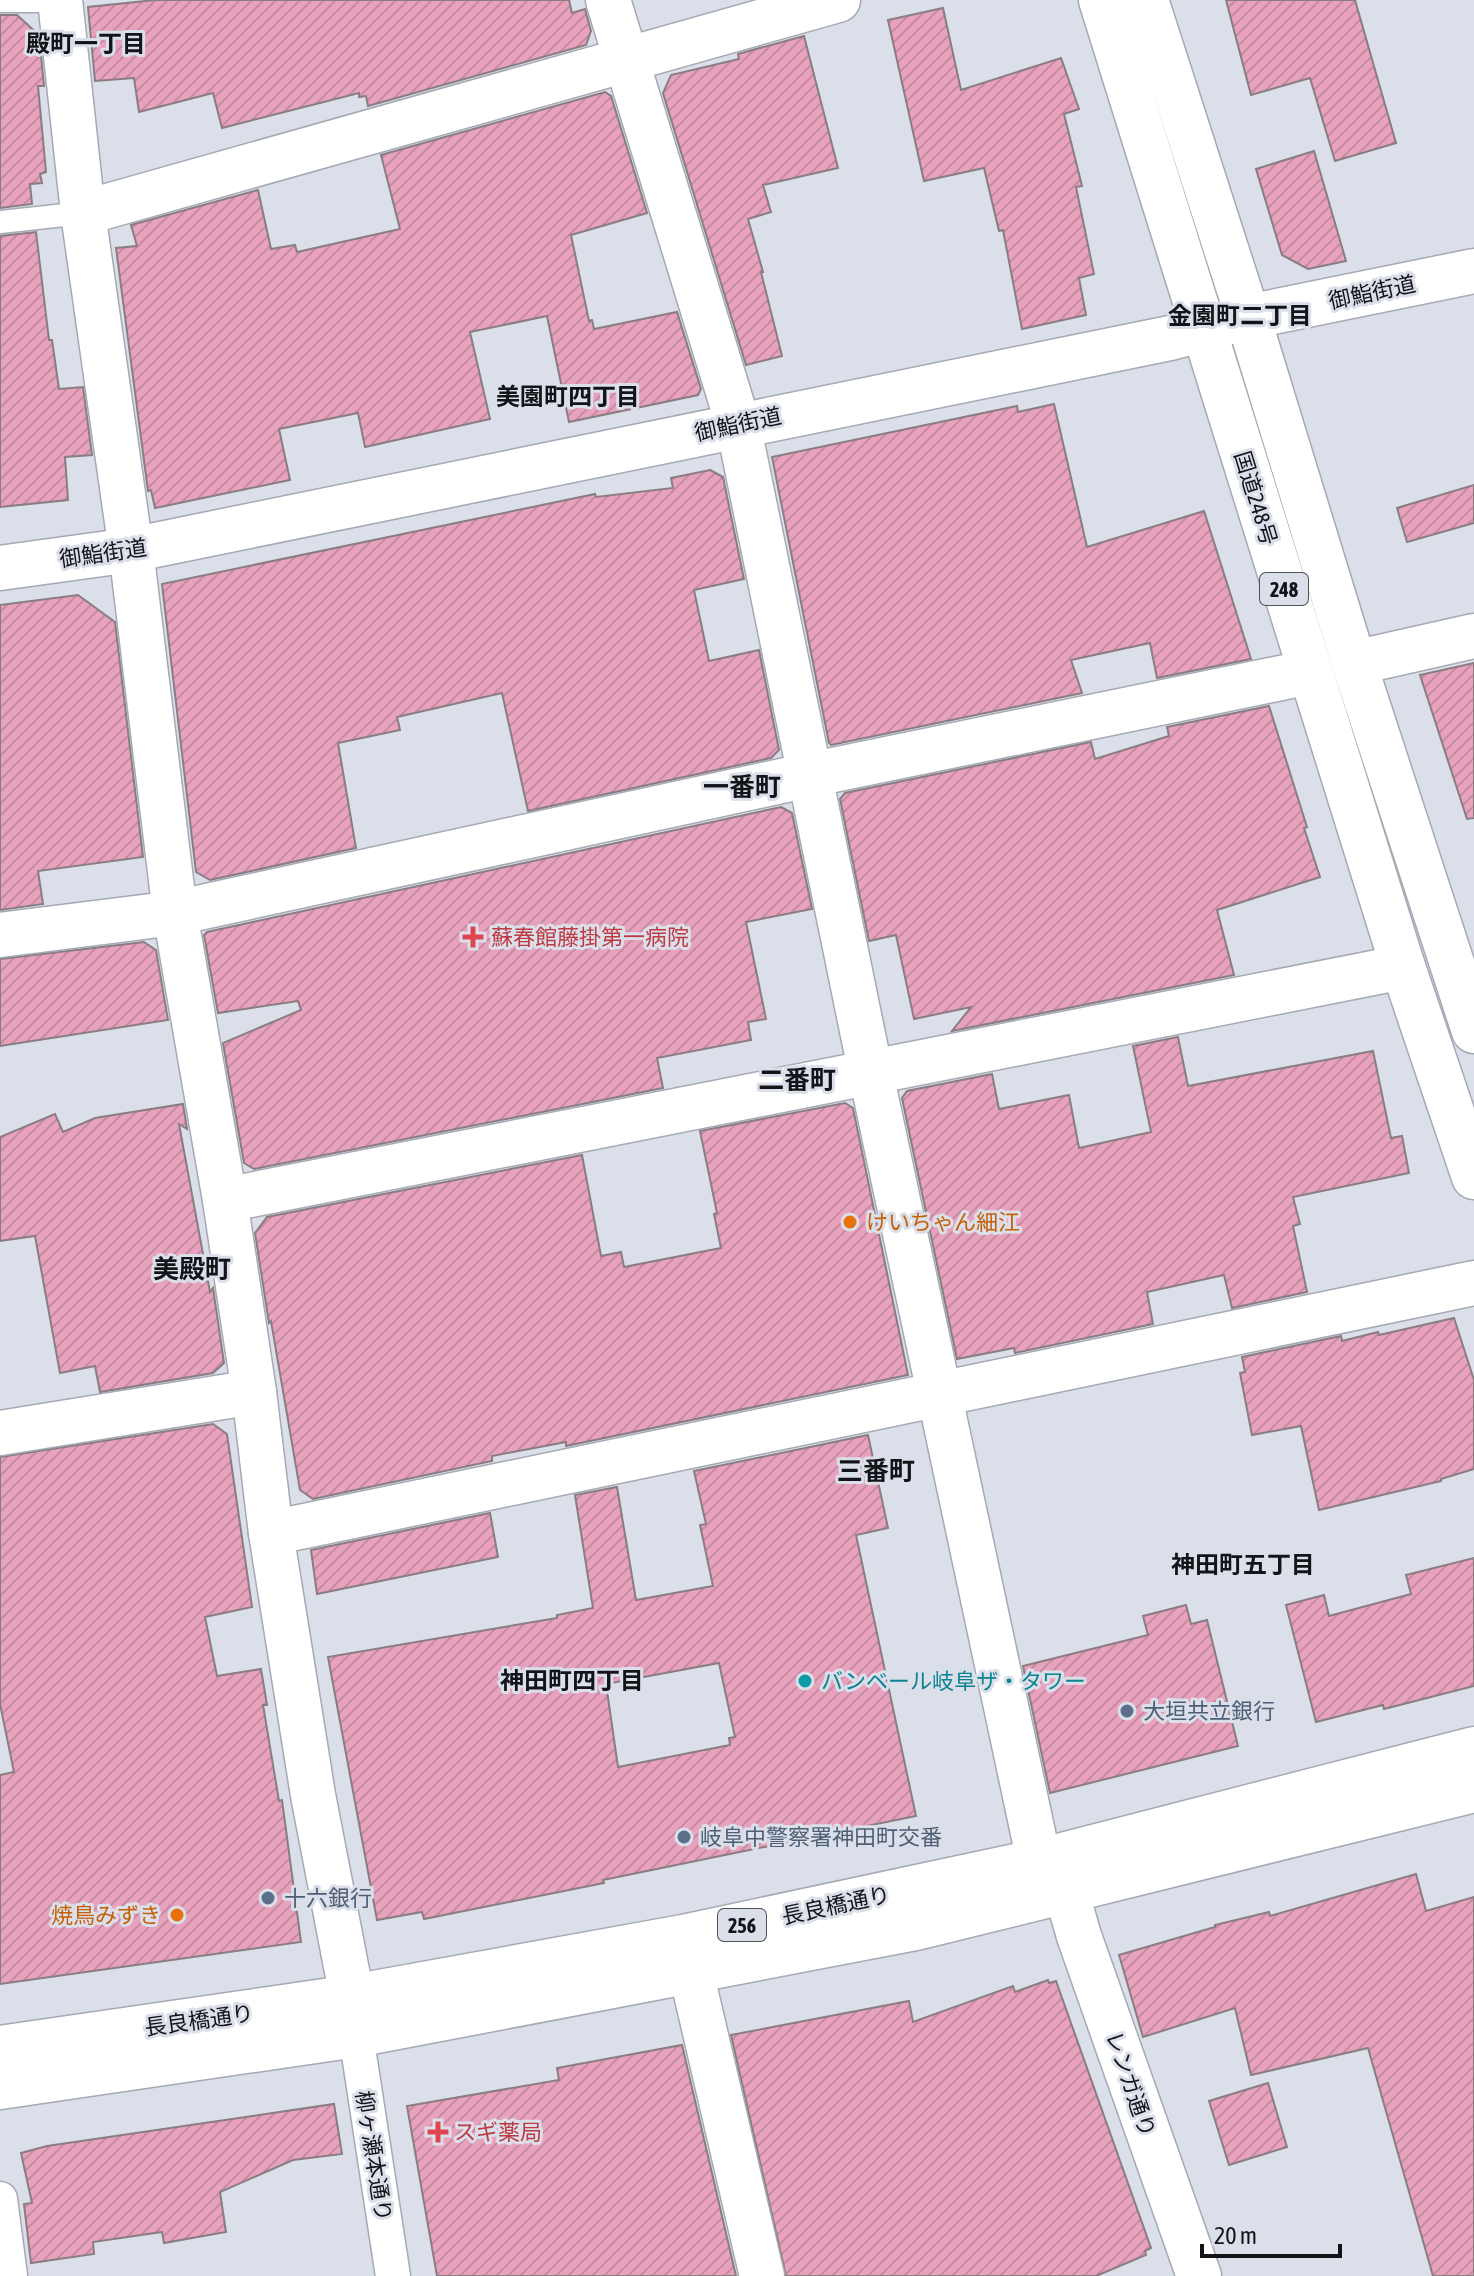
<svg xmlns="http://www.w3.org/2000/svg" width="1474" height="2276" font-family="'Asap Condensed','Noto Sans JP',sans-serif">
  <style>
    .building { fill: url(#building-hatch); stroke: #897d81; stroke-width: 2; fill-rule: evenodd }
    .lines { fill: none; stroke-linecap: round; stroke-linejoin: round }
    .service-casing { stroke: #a5a9b4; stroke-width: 25 }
    .pedestrian-casing { stroke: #a5a9b4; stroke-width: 37 }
    .minor-casing { stroke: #a5a9b4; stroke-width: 47 }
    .tertiary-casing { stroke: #a5a9b4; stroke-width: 47 }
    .trunk-casing { stroke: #a5a9b4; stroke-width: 47 }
    .service { stroke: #fff; stroke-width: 22 }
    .pedestrian { stroke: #fff; stroke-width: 34 }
    .minor { stroke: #fff; stroke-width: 44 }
    .tertiary { stroke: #fff; stroke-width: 44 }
    .trunk { stroke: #fff; stroke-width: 44 }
    .health-dot { fill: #e0444e; stroke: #dbdfea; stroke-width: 3 }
    .food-dot { fill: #e8710a; stroke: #dbdfea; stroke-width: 3 }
    .culture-dot { fill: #0f9aa8; stroke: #dbdfea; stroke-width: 3 }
    .service-dot { fill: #5c6f8a; stroke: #dbdfea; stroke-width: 3 }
    .labels { text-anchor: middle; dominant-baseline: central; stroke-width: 6; stroke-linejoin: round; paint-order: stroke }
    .shield { fill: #dbdfea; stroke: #4f5157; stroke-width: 2 }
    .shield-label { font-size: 20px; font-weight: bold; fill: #131418 }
    .street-label { font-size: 22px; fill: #131418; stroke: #dbdfea }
    .health-label { font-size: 22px; fill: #be3a42; stroke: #dbdfea; text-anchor: start }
    .food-label { font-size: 22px; fill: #c56008; stroke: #dbdfea; text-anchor: start }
    .culture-label { font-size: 22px; fill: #0d838f; stroke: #dbdfea; text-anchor: start }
    .service-label { font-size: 22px; fill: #4e5e75; stroke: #dbdfea; text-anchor: start }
    .neighbourhood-label { font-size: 24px; font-weight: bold; fill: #131418; stroke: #dbdfea }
    .quarter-label { font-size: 26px; font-weight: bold; fill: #131418; stroke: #dbdfea }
  </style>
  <defs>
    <pattern id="building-hatch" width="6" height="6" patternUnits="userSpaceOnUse" patternTransform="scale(2)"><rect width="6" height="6" fill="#e8a2bd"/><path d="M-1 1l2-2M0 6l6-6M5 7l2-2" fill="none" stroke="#c68ba2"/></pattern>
  </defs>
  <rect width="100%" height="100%" fill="#dbdfea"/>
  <g class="building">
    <polygon points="155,0 569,0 572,13 585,9 591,31 586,45 368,106 366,96 359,97 359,93 222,128 213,93 139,112 134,78 95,81 88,7"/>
    <polygon points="1226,0 1355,0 1396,143 1335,161 1310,78 1251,95"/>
    <polygon points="943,8 961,90 1061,58 1079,109 1064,114 1082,186 1076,187 1094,274 1079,278 1086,315 1022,329 1003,230 999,231 984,168 924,181 888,20"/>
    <polygon points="0,15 17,15 39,35 44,86 38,86 46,172 40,174 42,183 30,184 32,204 0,208"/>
    <polygon points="804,36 838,168 763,185 771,212 748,219 763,272 761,272 782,356 746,365 663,93 671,75 739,59 738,54"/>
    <polygon points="605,92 611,96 647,213 571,235 589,321 592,320 594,329 677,312 701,389 698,395 569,422 547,316 470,332 490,419 365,447 358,413 279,429 290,480 155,508 151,490 148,491 116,248 137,246 131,225 258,190 271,249 295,245 297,252 400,229 381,155"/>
    <polygon points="1314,151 1346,261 1308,269 1282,255 1256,169"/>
    <polygon points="36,232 49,340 52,340 59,389 83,387 92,455 65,457 68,500 0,507 0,236"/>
    <polygon points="1054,404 1087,547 1204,511 1251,659 1157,678 1150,643 1071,660 1082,693 831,745 829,743 772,457 1017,406 1018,412"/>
    <polygon points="710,470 723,477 744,579 694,590 709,661 759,650 779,750 771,758 528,811 502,693 397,717 400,730 338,743 356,848 210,880 196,872 162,584 595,494 596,497 673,488 671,478"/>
    <polygon points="1474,485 1474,523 1407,542 1397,508"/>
    <polygon points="78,595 115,622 143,857 38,871 43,904 0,910 0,605"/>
    <polygon points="1474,663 1474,818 1467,819 1420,675"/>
    <polygon points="1269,706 1307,827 1304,828 1320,877 1217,910 1234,975 952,1031 971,1007 914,1019 896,935 869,941 840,799 845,793 1091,742 1095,759 1169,736 1167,727"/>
    <polygon points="781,807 792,813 812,909 746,922 766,1019 748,1022 751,1040 657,1058 663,1088 254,1169 244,1163 223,1043 301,1010 298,1001 218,1013 204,935 207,932"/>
    <polygon points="144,942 156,950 168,1020 0,1046 0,959"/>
    <polygon points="1178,1037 1188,1086 1373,1051 1391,1138 1402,1136 1409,1173 1293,1197 1300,1224 1293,1226 1307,1292 1232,1308 1224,1275 1147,1292 1153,1324 1015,1353 1014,1348 957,1359 902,1098 907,1091 992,1074 999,1109 1069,1095 1079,1148 1151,1132 1133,1046"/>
    <polygon points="845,1103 853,1108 908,1375 566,1446 566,1442 492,1456 492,1461 313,1499 300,1490 271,1321 269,1323 255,1233 267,1217 582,1155 601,1256 621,1252 624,1267 721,1248 714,1214 717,1213 700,1131"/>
    <polygon points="183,1104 187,1129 179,1124 210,1292 213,1288 224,1363 213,1373 100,1392 95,1366 60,1373 35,1236 0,1241 0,1137 55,1114 63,1132 95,1118"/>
    <polygon points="1454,1318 1474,1380 1474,1469 1441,1479 1441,1481 1319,1510 1301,1426 1252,1435 1240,1373 1245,1372 1242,1357 1341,1336 1342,1341 1378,1332 1379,1335"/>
    <polygon points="213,1424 227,1434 252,1607 205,1617 217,1676 261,1669 267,1705 263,1705 279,1801 282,1800 301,1942 0,1984 0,1775 14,1772 0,1704 0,1457"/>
    <path d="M868 1435 888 1528 856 1535 916 1816 603 1880 604 1883 424 1919 422 1912 377 1920 328 1657 557 1618V1615L593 1608 575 1495 617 1487 636 1600 713 1586 700 1525 706 1524 694 1471ZM719 1663 735 1737 729 1738 730 1745 618 1767 606 1684Z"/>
    <polygon points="490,1513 498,1557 317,1594 311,1550"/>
    <polygon points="1474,1558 1474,1686 1384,1709 1383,1705 1316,1722 1286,1605 1324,1595 1329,1616 1411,1594 1406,1575"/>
    <polygon points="1186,1605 1191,1624 1207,1620 1238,1746 1050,1793 1023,1666 1148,1635 1143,1616"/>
    <polygon points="1416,1874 1426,1911 1474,1897 1474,2276 1433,2276 1368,2048 1251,2075 1235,2008 1143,2037 1119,1955 1215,1927 1215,1925 1269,1912 1270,1916"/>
    <polygon points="1048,1980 1049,1983 1056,1981 1151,2248 1145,2251 1146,2255 1096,2276 786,2276 731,2035 909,2001 913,2022 1013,1986 1015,1992"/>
    <polygon points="682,2045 736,2276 437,2276 407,2106 559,2080 557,2068"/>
    <polygon points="1268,2083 1287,2147 1229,2165 1209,2101"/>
    <polygon points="334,2104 342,2154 293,2160 220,2192 226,2232 164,2243 162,2232 93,2242 94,2254 31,2263 24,2204 32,2203 21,2153 47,2146"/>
  </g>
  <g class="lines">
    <g class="service-casing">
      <g id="service">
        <polyline points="0,1 60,1"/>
        <polyline points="0,222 83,213"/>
      </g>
    </g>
    <g class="pedestrian-casing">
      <g id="pedestrian">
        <polyline points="356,2035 393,2276"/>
        <polyline points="0,2199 10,2276"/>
      </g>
    </g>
    <g class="minor-casing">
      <g id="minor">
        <polyline points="60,0 83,213 131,550 175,913 225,1200 254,1392 271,1533 313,1795 352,1997 356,2033"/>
        <polyline points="608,0 738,424 871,1074 1039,1861"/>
        <polyline points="83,213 838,0"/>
        <polyline points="1354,663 1474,636"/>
        <polyline points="0,935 175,913 809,775 1310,672"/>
        <polyline points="225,1200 1403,967"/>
        <polyline points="0,1433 254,1392"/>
        <polyline points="271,1533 1474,1283"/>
        <polyline points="1066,1891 1079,1936 1199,2276"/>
        <polyline points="691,1972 762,2276"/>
      </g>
    </g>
    <g class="tertiary-casing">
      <polyline id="tertiary" points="0,568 131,550 1170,338 1248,317 1474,271"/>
    </g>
    <g class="trunk-casing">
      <g id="trunk">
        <polyline points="1101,0 1403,967 1474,1177"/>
        <polyline points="1146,0 1248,317 1354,663 1474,1031"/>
        <polyline points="0,2048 352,1997 683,1937 1039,1861 1474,1749"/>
        <polyline points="0,2087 356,2035 916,1928 1474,1790"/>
      </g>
    </g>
    <use href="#service" class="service"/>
    <use href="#pedestrian" class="pedestrian"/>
    <use href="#minor" class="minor"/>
    <use href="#tertiary" class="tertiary"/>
    <use href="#trunk" class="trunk"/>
  </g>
  <g class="health-dot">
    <path d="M469 925h8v8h8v8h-8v8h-8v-8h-8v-8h8z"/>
    <path d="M434 2120h8v8h8v8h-8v8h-8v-8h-8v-8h8z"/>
  </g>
  <g class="food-dot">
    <circle cx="850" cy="1222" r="8"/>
    <circle cx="177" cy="1915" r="8"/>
  </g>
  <circle class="culture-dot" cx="805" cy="1681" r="8"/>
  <g class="service-dot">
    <circle cx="1127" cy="1711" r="8"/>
    <circle cx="684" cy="1837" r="8"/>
    <circle cx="268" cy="1898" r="8"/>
  </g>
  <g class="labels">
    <g class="shield">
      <rect x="1260" y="573" width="48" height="32" rx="6"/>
      <rect x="718" y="1909" width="48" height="32" rx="6"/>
    </g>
    <g class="shield-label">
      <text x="1284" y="589">248</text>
      <text x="742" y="1925">256</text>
    </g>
    <g class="street-label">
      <text transform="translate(1372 292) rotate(-12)">御鮨街道</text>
      <text transform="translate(738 424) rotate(-12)">御鮨街道</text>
      <text transform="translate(1256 498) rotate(73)">国道248号</text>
      <text transform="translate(103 553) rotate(-8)">御鮨街道</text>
      <text transform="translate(836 1905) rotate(-12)">長良橋通り</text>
      <text transform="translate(199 2020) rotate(-8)">長良橋通り</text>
      <text transform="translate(1131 2084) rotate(71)">レンガ通り</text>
      <text transform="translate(374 2156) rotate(81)">柳ヶ瀬本通り</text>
    </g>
    <g class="health-label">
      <text x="491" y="937">蘇春館藤掛第一病院</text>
      <text x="454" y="2132">スギ薬局</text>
    </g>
    <g class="food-label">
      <text x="866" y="1222">けいちゃん細江</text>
      <text x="161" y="1915" text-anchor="end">焼鳥みずき</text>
    </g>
    <g class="culture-label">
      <text x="821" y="1681">バンベール岐阜ザ・タワー</text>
    </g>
    <g class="service-label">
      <text x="1143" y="1711">大垣共立銀行</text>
      <text x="700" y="1837">岐阜中警察署神田町交番</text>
      <text x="284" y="1898">十六銀行</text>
    </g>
    <g class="neighbourhood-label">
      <text x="86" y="43">殿町一丁目</text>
      <text x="1240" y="315">金園町二丁目</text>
      <text x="568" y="396">美園町四丁目</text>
      <text x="1243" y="1564">神田町五丁目</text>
      <text x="572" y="1680">神田町四丁目</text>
    </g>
    <g class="quarter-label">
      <text x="742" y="787">一番町</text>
      <text x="797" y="1080">二番町</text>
      <text x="192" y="1269">美殿町</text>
      <text x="876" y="1471">三番町</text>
    </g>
  </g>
  <path d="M1202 2244v12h138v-12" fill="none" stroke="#131418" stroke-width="4"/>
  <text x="1214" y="2244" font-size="24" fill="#131418" stroke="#dbdfea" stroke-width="6" paint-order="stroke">20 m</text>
</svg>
